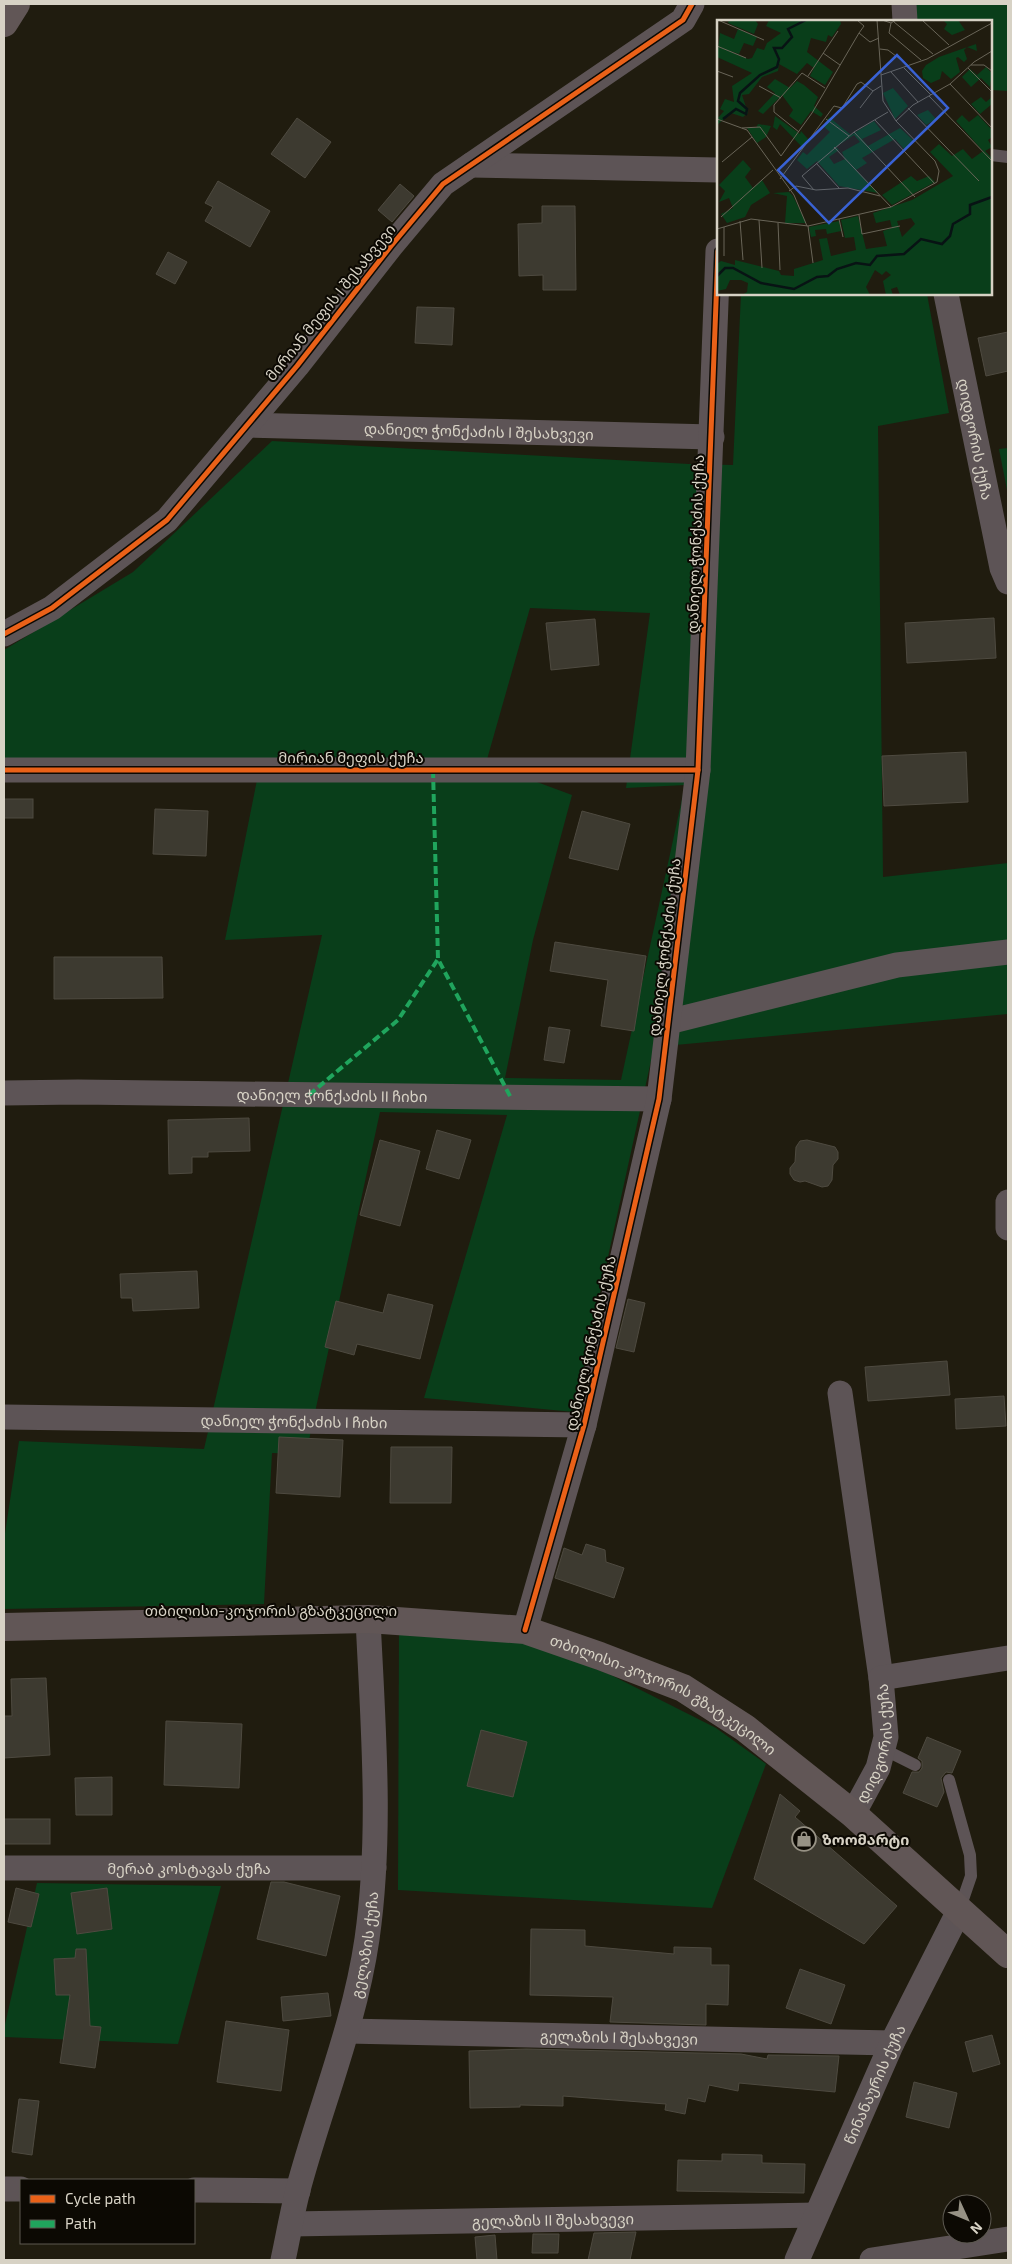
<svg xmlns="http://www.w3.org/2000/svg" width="1012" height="2264" font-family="'Exo 2','Noto Sans Georgian',sans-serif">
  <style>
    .green { fill: #093e1a; fill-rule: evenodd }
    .building { fill: #3d3a30; stroke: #4e4a40 }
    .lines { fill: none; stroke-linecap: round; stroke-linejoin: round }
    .service { stroke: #5d5456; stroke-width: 12 }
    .minor { stroke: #5d5456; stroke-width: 25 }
    .secondary { stroke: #615656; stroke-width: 28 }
    .quiet { stroke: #20a55d; stroke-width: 4; stroke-dasharray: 8 4; stroke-linecap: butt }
    .cycleway-casing { stroke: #0c0903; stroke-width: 8 }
    .cycleway { stroke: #ea6118; stroke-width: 5 }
    .labels { text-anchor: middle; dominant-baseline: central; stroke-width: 4; stroke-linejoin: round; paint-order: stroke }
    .street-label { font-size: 15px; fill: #d7d2c5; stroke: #0c0903 }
    .poi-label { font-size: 15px; font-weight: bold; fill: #d7d2c5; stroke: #0c0903; text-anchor: start }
    .inset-river { fill: none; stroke: #081314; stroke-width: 2.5 }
    .inset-road { fill: none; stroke: #696558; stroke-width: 1 }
    .view { fill: #3962d5; fill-opacity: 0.15; stroke: #3962d5; stroke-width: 2.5 }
    .inset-edge { fill: none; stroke: #d7d2c5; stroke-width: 2.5 }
  </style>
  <rect width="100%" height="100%" fill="#201c0f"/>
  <g class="green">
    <polygon points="915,4 1008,4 1008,91 991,90 991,21 917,21"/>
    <path d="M741 294H927L949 413 878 426 883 877 1008 863V1014L654 1047 574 1412 424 1398 507 1115 380 1112 306 1454 272 1453 264 1604 4 1609V1540L19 1441 204 1449 322 935 225 940 261 760 4 759V650L133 572 272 441 689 464 733 465ZM530 608 650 613 626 788 685 785 621 1080 505 1078 533 940 572 795 486 763Z"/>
    <polygon points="1008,448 1008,495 999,449"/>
    <polygon points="399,1629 501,1634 609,1674 716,1728 766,1764 712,1908 398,1890"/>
    <polygon points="37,1883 221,1886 178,2044 4,2037 4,2029"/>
  </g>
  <g class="building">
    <polygon points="297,118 331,142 305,178 271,154"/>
    <polygon points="218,181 270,211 250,247 205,221 213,207 205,203"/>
    <polygon points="400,184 414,196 392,222 378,210"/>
    <polygon points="542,206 575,206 576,290 543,290 543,275 519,276 518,224 542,223"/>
    <polygon points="168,252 187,262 175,284 156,274"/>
    <polygon points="417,307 454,308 452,345 415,343"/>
    <polygon points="1008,332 1008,371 986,376 978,338"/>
    <polygon points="994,618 996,658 907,663 905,623"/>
    <polygon points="595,619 599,665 551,670 546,623"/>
    <polygon points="966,752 968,802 884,806 882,756"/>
    <rect x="4" y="799" width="29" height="19"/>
    <polygon points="155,809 208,811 206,856 153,854"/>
    <polygon points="582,811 630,824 618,870 569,858"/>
    <polygon points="555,942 646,956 634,1031 601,1026 608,980 550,971"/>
    <polygon points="54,957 162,957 163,998 54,999"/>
    <polygon points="549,1027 570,1030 564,1063 544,1060"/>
    <polygon points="249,1118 250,1151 208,1152 208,1157 192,1157 192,1173 169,1174 168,1120"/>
    <polygon points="437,1130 471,1140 459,1179 426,1169"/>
    <polygon points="380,1140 420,1151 400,1226 360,1215"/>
    <polygon points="807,1140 835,1147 838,1152 838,1159 833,1165 832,1180 828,1186 822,1187 805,1181 800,1182 794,1180 790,1174 790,1168 795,1162 796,1147 800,1141"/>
    <polygon points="197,1271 199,1308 133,1311 132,1298 121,1298 120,1274"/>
    <polygon points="388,1294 433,1305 420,1359 357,1344 354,1355 325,1347 336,1301 383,1313"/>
    <polygon points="628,1299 645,1303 634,1352 616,1348"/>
    <polygon points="947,1361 950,1395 868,1401 865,1367"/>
    <polygon points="1004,1396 1006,1426 956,1429 955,1399"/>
    <polygon points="279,1437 343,1440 340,1497 276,1493"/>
    <polygon points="391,1447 452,1447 451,1503 390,1503"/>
    <polygon points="586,1544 605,1550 606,1562 624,1568 614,1598 555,1578 564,1548 582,1555"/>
    <polygon points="46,1678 50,1755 4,1758 4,1716 12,1716 11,1679"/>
    <polygon points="166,1721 242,1724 239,1788 164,1785"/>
    <polygon points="481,1730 527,1742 513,1797 467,1786"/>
    <polygon points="927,1737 961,1751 952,1773 946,1772 941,1778 944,1792 937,1807 903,1793 912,1772 919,1772 922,1768 922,1761 918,1758"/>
    <polygon points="112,1777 112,1815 76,1815 75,1778"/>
    <polygon points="780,1794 800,1811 795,1817 897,1906 864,1944 754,1879"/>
    <rect x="4" y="1819" width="46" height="25"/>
    <polygon points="271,1882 284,1882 340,1896 326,1956 257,1939"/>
    <polygon points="16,1888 39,1894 31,1927 8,1922"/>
    <polygon points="107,1888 112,1929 77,1934 71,1893"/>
    <polygon points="531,1929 585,1930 585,1946 674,1954 674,1947 711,1948 711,1965 729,1965 728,2005 706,2004 706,2025 610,2022 613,1997 530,1995"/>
    <polygon points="76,1949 86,1949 90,2026 101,2027 95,2068 60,2063 70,1995 56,1995 54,1959 75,1958"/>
    <polygon points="800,1969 845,1985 831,2024 786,2008"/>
    <polygon points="328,1993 331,2016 283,2021 281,1997"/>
    <polygon points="226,2021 289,2030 281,2091 217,2082"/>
    <polygon points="992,2035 1000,2064 973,2072 965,2042"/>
    <polygon points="526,2049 741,2054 767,2059 768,2055 839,2056 835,2092 739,2083 738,2091 709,2085 705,2102 688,2098 685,2114 665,2110 666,2104 563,2096 563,2106 520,2105 520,2107 470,2108 469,2051"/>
    <polygon points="914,2082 957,2093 949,2128 906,2117"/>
    <polygon points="19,2099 39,2101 32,2155 12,2152"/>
    <polygon points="722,2154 762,2155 762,2163 805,2164 804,2193 677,2191 678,2160 722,2161"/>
    <polygon points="636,2232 630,2260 588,2260 594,2233"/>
    <polygon points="533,2234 559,2234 558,2253 532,2253"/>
    <polygon points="495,2235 497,2260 477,2260 475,2237"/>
  </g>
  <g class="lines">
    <g class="service">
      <polyline points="991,155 1008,157"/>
      <polyline points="883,1749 915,1765"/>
      <polyline points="949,1780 970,1855 971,1876 959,1911"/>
    </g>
    <g class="minor">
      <polyline points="904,4 905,21"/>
      <polyline points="471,165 718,170"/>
      <path id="s1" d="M946 294 1002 568 1008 582"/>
      <path id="s2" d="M247 425 712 437"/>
      <polyline points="4,634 52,608 167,520 297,366 391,246 443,184 683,20 692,4"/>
      <polyline points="4,770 698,770"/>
      <polyline points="668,1022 897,965 1008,952"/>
      <path id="s3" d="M4 1093 78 1092 659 1099"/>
      <polyline points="1008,1202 1008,1228"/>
      <polyline points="840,1393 881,1678"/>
      <path id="s4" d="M4 1417 584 1425"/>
      <polyline points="525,1630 584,1425 659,1099 698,770 718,251"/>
      <path id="s5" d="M853 1814 878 1768 886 1737 881 1678 1008 1658"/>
      <path id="s6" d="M4 1868H374"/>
      <path id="s7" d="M347 2031 892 2043"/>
      <polyline points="4,2189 21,2189"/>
      <polyline points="194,2190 298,2191"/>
      <path id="s8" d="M291 2224 816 2215"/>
      <path id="s9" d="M283 2260C289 2233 293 2206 301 2179 323 2100 355 2022 367 1939 382 1834 373 1725 368 1619"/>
      <path id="s10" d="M797 2260 892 2043 959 1911"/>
      <polyline points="872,2260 1008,2239"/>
    </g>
    <g class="secondary">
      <polyline points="4,23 16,4"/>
      <path id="s11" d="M4 1627 368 1619 525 1630 600 1656 683 1688 745 1728 853 1814 1008 1954"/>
    </g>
    <g class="quiet">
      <polyline points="433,770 438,959 511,1098"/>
      <polyline points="309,1095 398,1020 438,959"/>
    </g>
    <g class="cycleway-casing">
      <g id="cycleway">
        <polyline points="4,634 52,608 167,520 297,366 391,246 443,184 683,20 692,4"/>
        <polyline points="4,770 698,770"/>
        <polyline points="525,1630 584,1425 659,1099 698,770 718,251"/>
      </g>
    </g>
    <use href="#cycleway" class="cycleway"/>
  </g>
  <defs>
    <g id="shop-ring" transform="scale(1.25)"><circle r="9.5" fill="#0c0903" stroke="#979285" stroke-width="1.5"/><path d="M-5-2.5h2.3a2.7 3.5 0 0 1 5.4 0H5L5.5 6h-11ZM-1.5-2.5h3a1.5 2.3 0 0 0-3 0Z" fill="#979285"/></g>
  </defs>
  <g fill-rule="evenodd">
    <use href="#shop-ring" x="804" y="1839"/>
  </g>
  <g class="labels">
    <g class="street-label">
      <text transform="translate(330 302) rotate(-51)">მირიან მეფის I შესახვევი</text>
      <text stroke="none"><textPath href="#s2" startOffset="232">დანიელ ჭონქაძის I შესახვევი</textPath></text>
      <text stroke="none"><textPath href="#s1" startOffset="148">დიდგორის ქუჩა</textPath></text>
      <text transform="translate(695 544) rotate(-88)">დანიელ ჭონქაძის ქუჩა</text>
      <text x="351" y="757">მირიან მეფის ქუჩა</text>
      <text transform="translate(664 947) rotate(-83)">დანიელ ჭონქაძის ქუჩა</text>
      <text stroke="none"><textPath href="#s3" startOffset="328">დანიელ ჭონქაძის II ჩიხი</textPath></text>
      <text transform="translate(590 1343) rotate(-77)">დანიელ ჭონქაძის ქუჩა</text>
      <text stroke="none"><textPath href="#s4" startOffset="290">დანიელ ჭონქაძის I ჩიხი</textPath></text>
      <text x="271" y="1610">თბილისი-კოჯორის გზატკეცილი</text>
      <text stroke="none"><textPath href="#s11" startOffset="675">თბილისი-კოჯორის გზატკეცილი</textPath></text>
      <text stroke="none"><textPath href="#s5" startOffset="76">დიდგორის ქუჩა</textPath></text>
      <text stroke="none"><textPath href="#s6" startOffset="185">მერაბ კოსტავას ქუჩა</textPath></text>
      <text stroke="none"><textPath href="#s9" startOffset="326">გელაზის ქუჩა</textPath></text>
      <text stroke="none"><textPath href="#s7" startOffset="272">გელაზის I შესახვევი</textPath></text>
      <text stroke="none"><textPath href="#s10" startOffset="192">წინანაურის ქუჩა</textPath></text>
      <text stroke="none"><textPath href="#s8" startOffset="262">გელაზის II შესახვევი</textPath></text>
    </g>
    <g class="poi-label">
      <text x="822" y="1839">ზოომარტი</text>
    </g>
  </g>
  <g transform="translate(717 20)">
    <rect width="275" height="275" fill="#201c0f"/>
    <path d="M12 0H38L41 4 37 14 11 3ZM52 0H123L124 4 115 17 111 15 109 22 94 18 90 32 116 52 108 65 93 56 97 48 90 43 80 54 62 44 61 51 45 57 32 74 25 75 31 93 26 97 14 93 0 105V99L7 91 3 89 8 79 17 82 15 66 35 53 0 37 3 13 17 19 21 9 40 17 36 26 27 23 22 34 10 30 31 39 35 38 40 28 47 30 50 23 64 13 49 6ZM226 0H241L248 10 235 15 227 9 230 4ZM259 24 260 31 250 27 247 30 250 39 247 42 241 37 239 38 243 52 234 59 225 51 223 59 214 63 206 58 205 51 209 45 222 37ZM269 47 275 53 273 67 264 58 254 67 245 57 253 49 260 55ZM58 59 73 68 80 61 87 65 101 77 97 86 106 94 104 97 94 91 84 105 72 96 76 90 65 75 46 94 41 91 58 73 50 67ZM176 68 191 86 178 99 166 73ZM264 77 269 82 275 77V84L263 94 254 84ZM211 90 219 99 209 105 200 95ZM245 95 252 102 261 95 275 110V117L271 120 275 127 268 131 275 138V275H183L180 267 174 269 176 275H169L166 261 174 255 169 251 165 255 158 250 149 267 153 275H25L30 272 31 263 24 260H13L9 269 0 271V244L4 241 18 245V240L62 251 64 255 77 256V249L106 240 102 219 110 218 114 236 139 230 137 217 128 218 124 200 141 196 149 229 170 226 166 211 175 208 173 200 159 203 156 193 195 180 236 156 213 132 222 124 235 136 246 129 255 139 266 131 239 101ZM194 198 198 204 185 217 180 201ZM58 96 83 114 84 111 91 119 85 127 63 104 60 110 56 107ZM112 97 134 115 157 101 164 110 145 119 151 126 183 108 197 121 187 129 178 119 145 138 150 143 139 150 161 173 122 166 100 141 90 149 80 140 86 132 90 135 113 112 106 106ZM137 115 143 122 125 132 128 139 117 144 112 137 122 130 119 127ZM41 104 54 106 49 117 40 123 30 108H39ZM26 140 34 149 28 157 36 168 45 160 53 173 34 185 28 197 10 203 4 194 16 188 12 178 2 182 8 171 2 165ZM194 156 200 161 212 156 218 162 175 185 165 175ZM72 172 76 176 89 203H68L70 176 56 173ZM122 201 124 211 110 214 109 209 98 210 99 216 94 217 92 207Z" fill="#093e1a" fill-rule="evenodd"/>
    <path class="inset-river" d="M6 99 19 89 29 94 30 89 21 81 23 73 43 55 60 47 62 39 57 28H65L75 17 71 9 89 0M0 256 8 248H16L44 263 77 269 100 257 111 256 120 249 139 243 153 245 160 236 187 234 204 219 225 224 233 216 236 204 253 194V185L275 177"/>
    <path class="inset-road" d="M1 0 47 20M140 0 147 6 142 13M165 0 174 3 179 0M205 0 232 25M177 2 216 34M174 3 172 13 204 40M0 26 29 38M163 29 171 30 192 46M106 33 123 45M254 45H267L275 51M187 48 214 75M251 48 275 72M0 51 16 57M174 52 201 82M164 55 210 39 275 3M91 56 121 11M233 64 275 108M42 66 64 78M212 76 275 141M143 88 156 71M191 88 262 161M0 99 30 110 77 175 90 206M109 99 132 116M158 100 218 164M179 101 196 85 233 64 257 42 275 31M25 108 43 107 64 136 95 93 142 13 153 22 162 18M82 112 57 92V85L85 53 108 68M137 112 198 177M117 127 174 187M5 142 35 117M99 143 122 168M63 159 117 86 125 88 140 64 144 62 156 71 164 66M97 170 85 156 137 112 171 92M72 171 79 166 99 170 131 168 163 176M142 195 145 214 183 206M4 197 56 150M122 199 126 217M42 200 45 248M23 201 26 240M61 203 63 250M91 206 96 243M0 209 34 199 91 206 174 187 220 162 222 151 218 141 179 101 166 81 160 0M7 236V207"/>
    <path class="view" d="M180 35 231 88 112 203 61 150Z"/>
    <rect width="275" height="275" class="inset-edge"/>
  </g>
  <rect width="1012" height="2264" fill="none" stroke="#d7d2c5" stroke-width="10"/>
  <rect x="20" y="2179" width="175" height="65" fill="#0c0903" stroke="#5d5951"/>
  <rect x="30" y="2195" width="25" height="8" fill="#ea6118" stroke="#5d5951"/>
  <text x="65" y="2204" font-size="15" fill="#d7d2c5">Cycle path</text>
  <rect x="30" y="2220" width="25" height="8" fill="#20a55d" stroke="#5d5951"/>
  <text x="65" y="2229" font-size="15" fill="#d7d2c5">Path</text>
  <g transform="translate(967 2219) rotate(134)"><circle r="24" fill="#0c0903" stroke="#5d5951"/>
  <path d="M0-4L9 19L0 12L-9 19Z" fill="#979285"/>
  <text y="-8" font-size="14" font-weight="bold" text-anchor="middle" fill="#d7d2c5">N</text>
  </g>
</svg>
